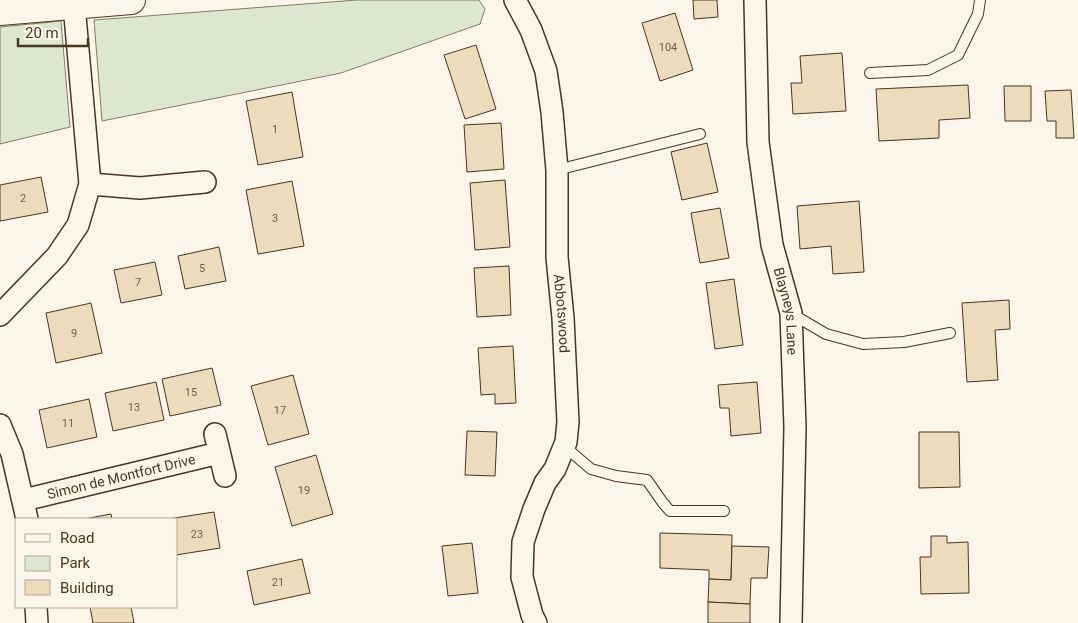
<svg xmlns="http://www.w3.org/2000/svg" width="1078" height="623" font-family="Roboto,sans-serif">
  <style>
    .green { fill: #dce7d0; stroke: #887966 }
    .building { fill: #ecdcbc; stroke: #4a3520 }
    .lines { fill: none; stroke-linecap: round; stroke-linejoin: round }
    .service-casing { stroke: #4a3520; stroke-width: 12 }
    .minor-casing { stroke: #4a3520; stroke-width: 24 }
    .primary-casing { stroke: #4a3520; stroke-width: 30 }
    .service { stroke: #fbf6e9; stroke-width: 10 }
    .minor { stroke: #fbf6e9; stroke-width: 21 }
    .primary { stroke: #fbf6e9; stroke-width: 28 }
    .labels { text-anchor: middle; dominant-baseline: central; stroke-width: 4; stroke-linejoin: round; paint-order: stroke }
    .number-label { font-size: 11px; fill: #725f47 }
    .street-label { font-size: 14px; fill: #4a3520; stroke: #fbf6e9 }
  </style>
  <rect width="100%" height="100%" fill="#fbf6e9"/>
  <g class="green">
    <polygon points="357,0 479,0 485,9 480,24 341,73 102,121 94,20"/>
    <polygon points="61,21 70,127 0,144 0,27"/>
  </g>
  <g class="building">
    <polygon points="693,0 717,0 718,17 694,19"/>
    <polygon points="675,13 693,70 660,81 642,23"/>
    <polygon points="476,45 496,109 465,119 444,55"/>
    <polygon points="842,53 846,111 793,114 791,83 802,83 800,56"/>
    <polygon points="968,85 970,118 939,120 939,138 879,141 876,89"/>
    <polygon points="1004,86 1031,86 1031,121 1005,121"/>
    <polygon points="1071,90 1074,138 1056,138 1056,121 1047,121 1045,91"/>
    <polygon points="292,92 303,157 258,165 246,101"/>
    <polygon points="501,123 504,169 467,172 464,125"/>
    <polygon points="707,143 718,192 682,200 671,152"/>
    <polygon points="41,177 48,212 0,221 0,185"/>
    <polygon points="505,180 510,247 475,250 470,183"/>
    <polygon points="292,181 304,246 258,254 246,190"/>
    <polygon points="859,201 864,272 833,274 831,246 800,249 797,206"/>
    <polygon points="720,208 729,258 700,263 691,213"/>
    <polygon points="219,247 226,281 185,289 178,256"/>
    <polygon points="155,262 162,295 121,303 114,270"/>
    <polygon points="509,266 511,315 477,317 474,268"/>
    <polygon points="734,279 743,345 715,349 706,283"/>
    <polygon points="1009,300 1010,329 995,330 998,380 967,382 962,303"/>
    <polygon points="91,303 102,353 56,363 46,313"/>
    <polygon points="513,346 516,403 495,404 495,394 481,395 478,348"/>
    <polygon points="212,368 221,405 170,416 162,379"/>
    <polygon points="293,375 309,434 268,445 251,386"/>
    <polygon points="156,382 164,420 113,431 105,393"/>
    <polygon points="757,382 761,433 731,436 729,408 720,408 718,385"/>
    <polygon points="89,399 97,437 47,448 39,410"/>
    <polygon points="467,431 497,432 495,476 465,475"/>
    <polygon points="919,432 959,432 960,487 919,488"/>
    <polygon points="316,455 333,514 292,526 275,467"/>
    <polygon points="214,512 220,548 176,555 176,519 168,519"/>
    <polygon points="111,514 112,519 84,519"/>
    <polygon points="660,533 732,535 731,580 709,579 709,570 660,568"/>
    <polygon points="931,536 947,536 947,543 968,542 969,593 921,594 920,557 931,557"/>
    <polygon points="472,543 478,593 448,596 442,546"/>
    <polygon points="732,546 769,547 767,578 751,578 750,604 708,602 709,579 731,580"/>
    <polygon points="302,559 310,593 254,605 247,571"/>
    <polygon points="708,602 750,604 750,623 708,623"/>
    <polygon points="90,607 131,607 134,623 93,623"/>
  </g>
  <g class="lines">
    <g class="service-casing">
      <g id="service">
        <polyline points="870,73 928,70 958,55 978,14 980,0"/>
        <polyline points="557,170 700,134"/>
        <polyline points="792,314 826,334 863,344 904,342 950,333"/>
        <polyline points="564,446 591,469 616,476 647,480 663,503 670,511 724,511"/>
      </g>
    </g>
    <g class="minor-casing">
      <g id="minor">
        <path id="s1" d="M515 0 531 30 546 71 552 112 557 170V257L563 318 568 422 566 442 555 469 545 483 534 509 523 542 522 577 532 615 536 623"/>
        <path id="s2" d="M755 0 758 142 772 245 791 313 795 427 791 623"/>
        <polyline points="90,184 140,188 205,182"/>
        <polyline points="0,315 57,256 78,225 90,184 74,5"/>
        <polyline points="0,425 12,454 27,519"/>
        <polyline points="215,434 225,476"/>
        <path id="s3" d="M24 500 219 453"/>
        <polyline points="36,607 37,623"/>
      </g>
    </g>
    <g class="primary-casing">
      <polyline id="primary" points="0,11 131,0"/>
    </g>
    <use href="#service" class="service"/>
    <use href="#minor" class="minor"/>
    <use href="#primary" class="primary"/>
  </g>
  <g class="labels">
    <g class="number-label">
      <text x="668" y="47">104</text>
      <text x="275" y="129">1</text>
      <text x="23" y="198">2</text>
      <text x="275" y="218">3</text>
      <text x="202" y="268">5</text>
      <text x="138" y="282">7</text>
      <text x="74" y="333">9</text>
      <text x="191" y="392">15</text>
      <text x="134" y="407">13</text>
      <text x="280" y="410">17</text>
      <text x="68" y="423">11</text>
      <text x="304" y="490">19</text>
      <text x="197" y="534">23</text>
      <text x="278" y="582">21</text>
    </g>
    <g class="street-label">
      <text stroke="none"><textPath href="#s2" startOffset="314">Blayneys Lane</textPath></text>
      <text stroke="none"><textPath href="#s1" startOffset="321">Abbotswood</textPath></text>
      <text stroke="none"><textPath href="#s3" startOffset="100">Simon de Montfort Drive</textPath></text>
    </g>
  </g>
  <rect x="15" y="518" width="162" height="90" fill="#fbf6e9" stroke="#b4a999"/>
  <rect x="25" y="534" width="25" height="8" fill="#fbf6e9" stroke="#b4a999"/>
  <text x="60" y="543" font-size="15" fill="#4a3520">Road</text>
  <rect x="25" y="556" width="25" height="15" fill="#dce7d0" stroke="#b4a999"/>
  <text x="60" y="568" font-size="15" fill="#4a3520">Park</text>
  <rect x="25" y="580" width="25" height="15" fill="#ecdcbc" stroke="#b4a999"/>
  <text x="60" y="593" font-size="15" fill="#4a3520">Building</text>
  <path d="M18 38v8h70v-8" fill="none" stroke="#4a3520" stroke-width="2.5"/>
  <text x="25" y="38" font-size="15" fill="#4a3520" stroke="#fbf6e9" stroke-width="4" paint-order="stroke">20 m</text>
</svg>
